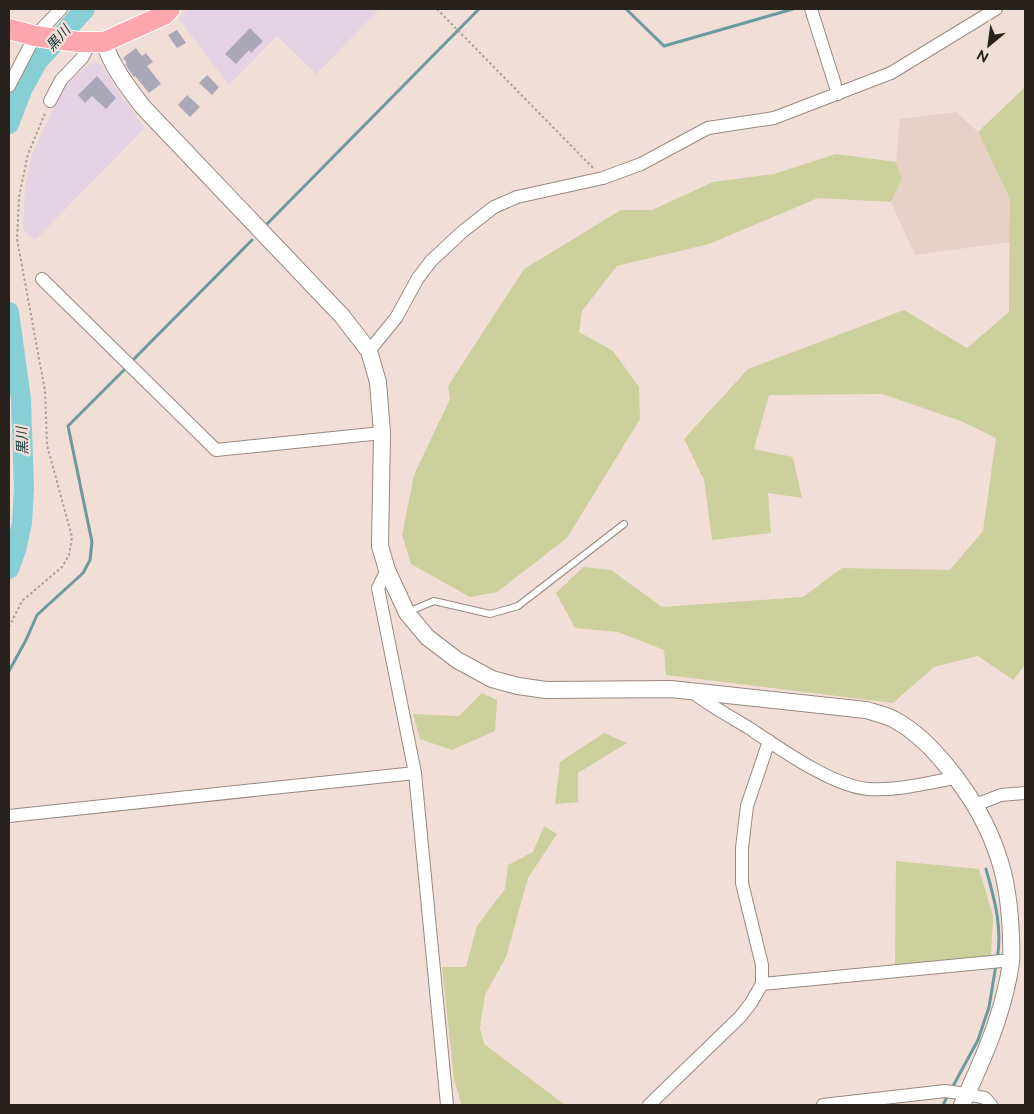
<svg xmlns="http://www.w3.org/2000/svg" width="1034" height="1114" font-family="Raleway,'Noto Sans JP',sans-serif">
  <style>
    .commercial { fill: #e5d3e4 }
    .industrial { fill: #e7d0c5 }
    .green { fill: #ccd09c }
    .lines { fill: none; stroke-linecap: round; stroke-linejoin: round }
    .stream { stroke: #6a9a9e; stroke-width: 3 }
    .river { stroke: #87ced5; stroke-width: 20 }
    .building { fill: #aaa8b8 }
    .service-casing { stroke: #988981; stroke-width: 8 }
    .minor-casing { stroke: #988981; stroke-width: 14 }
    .tertiary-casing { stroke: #988981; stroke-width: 18 }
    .primary-casing { stroke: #fff; stroke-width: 22 }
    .path { stroke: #ac9e98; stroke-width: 2; stroke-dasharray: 2.5 2.5; stroke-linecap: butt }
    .service { stroke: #fff; stroke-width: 6 }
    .minor { stroke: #fff; stroke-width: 12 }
    .tertiary { stroke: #fff; stroke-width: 16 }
    .primary { stroke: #fca7ad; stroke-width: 20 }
    .labels { text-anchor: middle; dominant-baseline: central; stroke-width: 4.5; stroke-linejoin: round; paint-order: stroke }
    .water-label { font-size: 14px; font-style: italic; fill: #0e3235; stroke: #f1dfd7 }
  </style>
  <rect width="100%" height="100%" fill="#f1dfd7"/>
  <g class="commercial">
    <polygon points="188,9 380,9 316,74 277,36 229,85 178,18"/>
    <polygon points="93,61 100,63 122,97 145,128 35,240 23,229 25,187 33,152 64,86"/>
  </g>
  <polygon class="industrial" points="956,112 978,132 1010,199 1010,242 915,255 891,202 902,179 896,162 900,119"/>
  <g class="green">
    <polygon points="1025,87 1025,665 1013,680 978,656 934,667 893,703 666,675 664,650 618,632 575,628 556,593 583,567 611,570 662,607 803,597 842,568 950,570 983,531 996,438 961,421 882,394 769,395 754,449 793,457 802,498 768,493 771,533 712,540 704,480 684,439 748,369 904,310 967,348 1009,312 1010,199 978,132"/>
    <polygon points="836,154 896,162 902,179 891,202 818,198 709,244 617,266 582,311 579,332 613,351 639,387 640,419 567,538 497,592 470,597 411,564 402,535 414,475 450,399 448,386 524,269 621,210 652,210 713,182 774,174"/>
    <polygon points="482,693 497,700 495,731 452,750 420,739 413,714 459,716"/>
    <polygon points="604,733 627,743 578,773 578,802 555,804 560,762"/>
    <polygon points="544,826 557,834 528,878 506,957 485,995 480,1028 484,1044 565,1105 464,1105 461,1103 454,1079 442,967 466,967 477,926 505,889 508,865 533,852"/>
    <polygon points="896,861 979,869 993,916 991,958 895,965"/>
  </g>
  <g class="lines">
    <g class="stream">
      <polyline points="626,9 664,46 793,9"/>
      <polyline points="267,224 479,9"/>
      <polyline points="131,362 252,240"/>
      <polyline points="9,671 26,640 37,615 83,573 90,560 92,542 68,426 127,367"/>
      <path d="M986 869C994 898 1003 928 997 959"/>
      <polyline points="952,1088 978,1040 989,1007 996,965"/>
      <polyline points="943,1105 948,1095"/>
    </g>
    <g class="river">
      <polyline points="9,124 23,88 38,61 85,9"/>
      <polyline points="9,312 21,399 24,488 22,523 16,550 9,569"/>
    </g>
  </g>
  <g class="building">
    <polygon points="250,28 263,41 251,53 249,50 236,64 225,54"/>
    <polygon points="177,30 186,43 177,48 168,35"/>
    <polygon points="136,48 142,56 146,53 153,62 147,66 161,84 149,93 135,76 134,77 125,64 127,63 123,58"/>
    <polygon points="207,75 219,87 212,95 199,83"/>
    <polygon points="97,76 116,98 106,109 92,96 85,103 78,95"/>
    <polygon points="187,95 200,107 190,117 178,105"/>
  </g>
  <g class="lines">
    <g class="service-casing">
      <polyline id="service" points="408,612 434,601 490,614 518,606 624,524"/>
    </g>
    <g class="minor-casing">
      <g id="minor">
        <polyline points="811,9 838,94"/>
        <polyline points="9,86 35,36 61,9"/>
        <polyline points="50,101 61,80 82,58 91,42"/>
        <polyline points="42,279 216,450 382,433"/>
        <polyline points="369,351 396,318 418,278 431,261 462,232 494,207 517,197 603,178 641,164 708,128 774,118 891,73 996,9"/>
        <polyline points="387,570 378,588 415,773 447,1105"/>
        <path d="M691 691C709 705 729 716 749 728 779 748 832 786 868 789 897 791 927 783 955 778"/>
        <polyline points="975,805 1001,795 1025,793"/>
        <polyline points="9,816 415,773"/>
        <polyline points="762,984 1012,960"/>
        <polyline points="649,1105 740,1017 751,1003 762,984 762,965 742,883 742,848 747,806 769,741"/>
        <polyline points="823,1105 945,1091 967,1094 985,1098 991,1105"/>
      </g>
    </g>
    <g class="tertiary-casing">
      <path id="tertiary" d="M104 42C112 67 127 86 143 107L342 316 369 351 378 382 382 433 380 546 387 570 407 613 427 637 457 660 492 679 518 686 546 690 671 689 866 710C876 713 886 715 895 720 936 742 981 806 996 850 1006 876 1010 908 1011 936 1011 944 1012 954 1011 962 1004 1013 983 1059 962 1105"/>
    </g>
    <g class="primary-casing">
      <polyline id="primary" points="9,29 35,36 78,42 104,42 164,15 170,9"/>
    </g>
    <g class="path">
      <polyline points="437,9 594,169"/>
      <polyline points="9,627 22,601 62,567 69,555 72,537 47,445 45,391 17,239 19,197 28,154 46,111"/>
      <polyline points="1024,729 1025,729"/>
    </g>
    <use href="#service" class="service"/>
    <use href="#minor" class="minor"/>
    <use href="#tertiary" class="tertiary"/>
    <use href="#primary" class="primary"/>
  </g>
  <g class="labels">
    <g class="water-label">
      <text transform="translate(58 38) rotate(-48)">黒川</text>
      <text transform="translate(22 441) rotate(-92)">黒川</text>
    </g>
  </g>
  <rect width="1034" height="1114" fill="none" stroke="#28221e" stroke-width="20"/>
  <g transform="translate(989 45) rotate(209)" stroke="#f1dfd7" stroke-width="4" paint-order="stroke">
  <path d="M0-4L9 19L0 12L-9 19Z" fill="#28221e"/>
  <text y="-8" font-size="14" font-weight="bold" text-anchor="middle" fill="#28221e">N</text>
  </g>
</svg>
